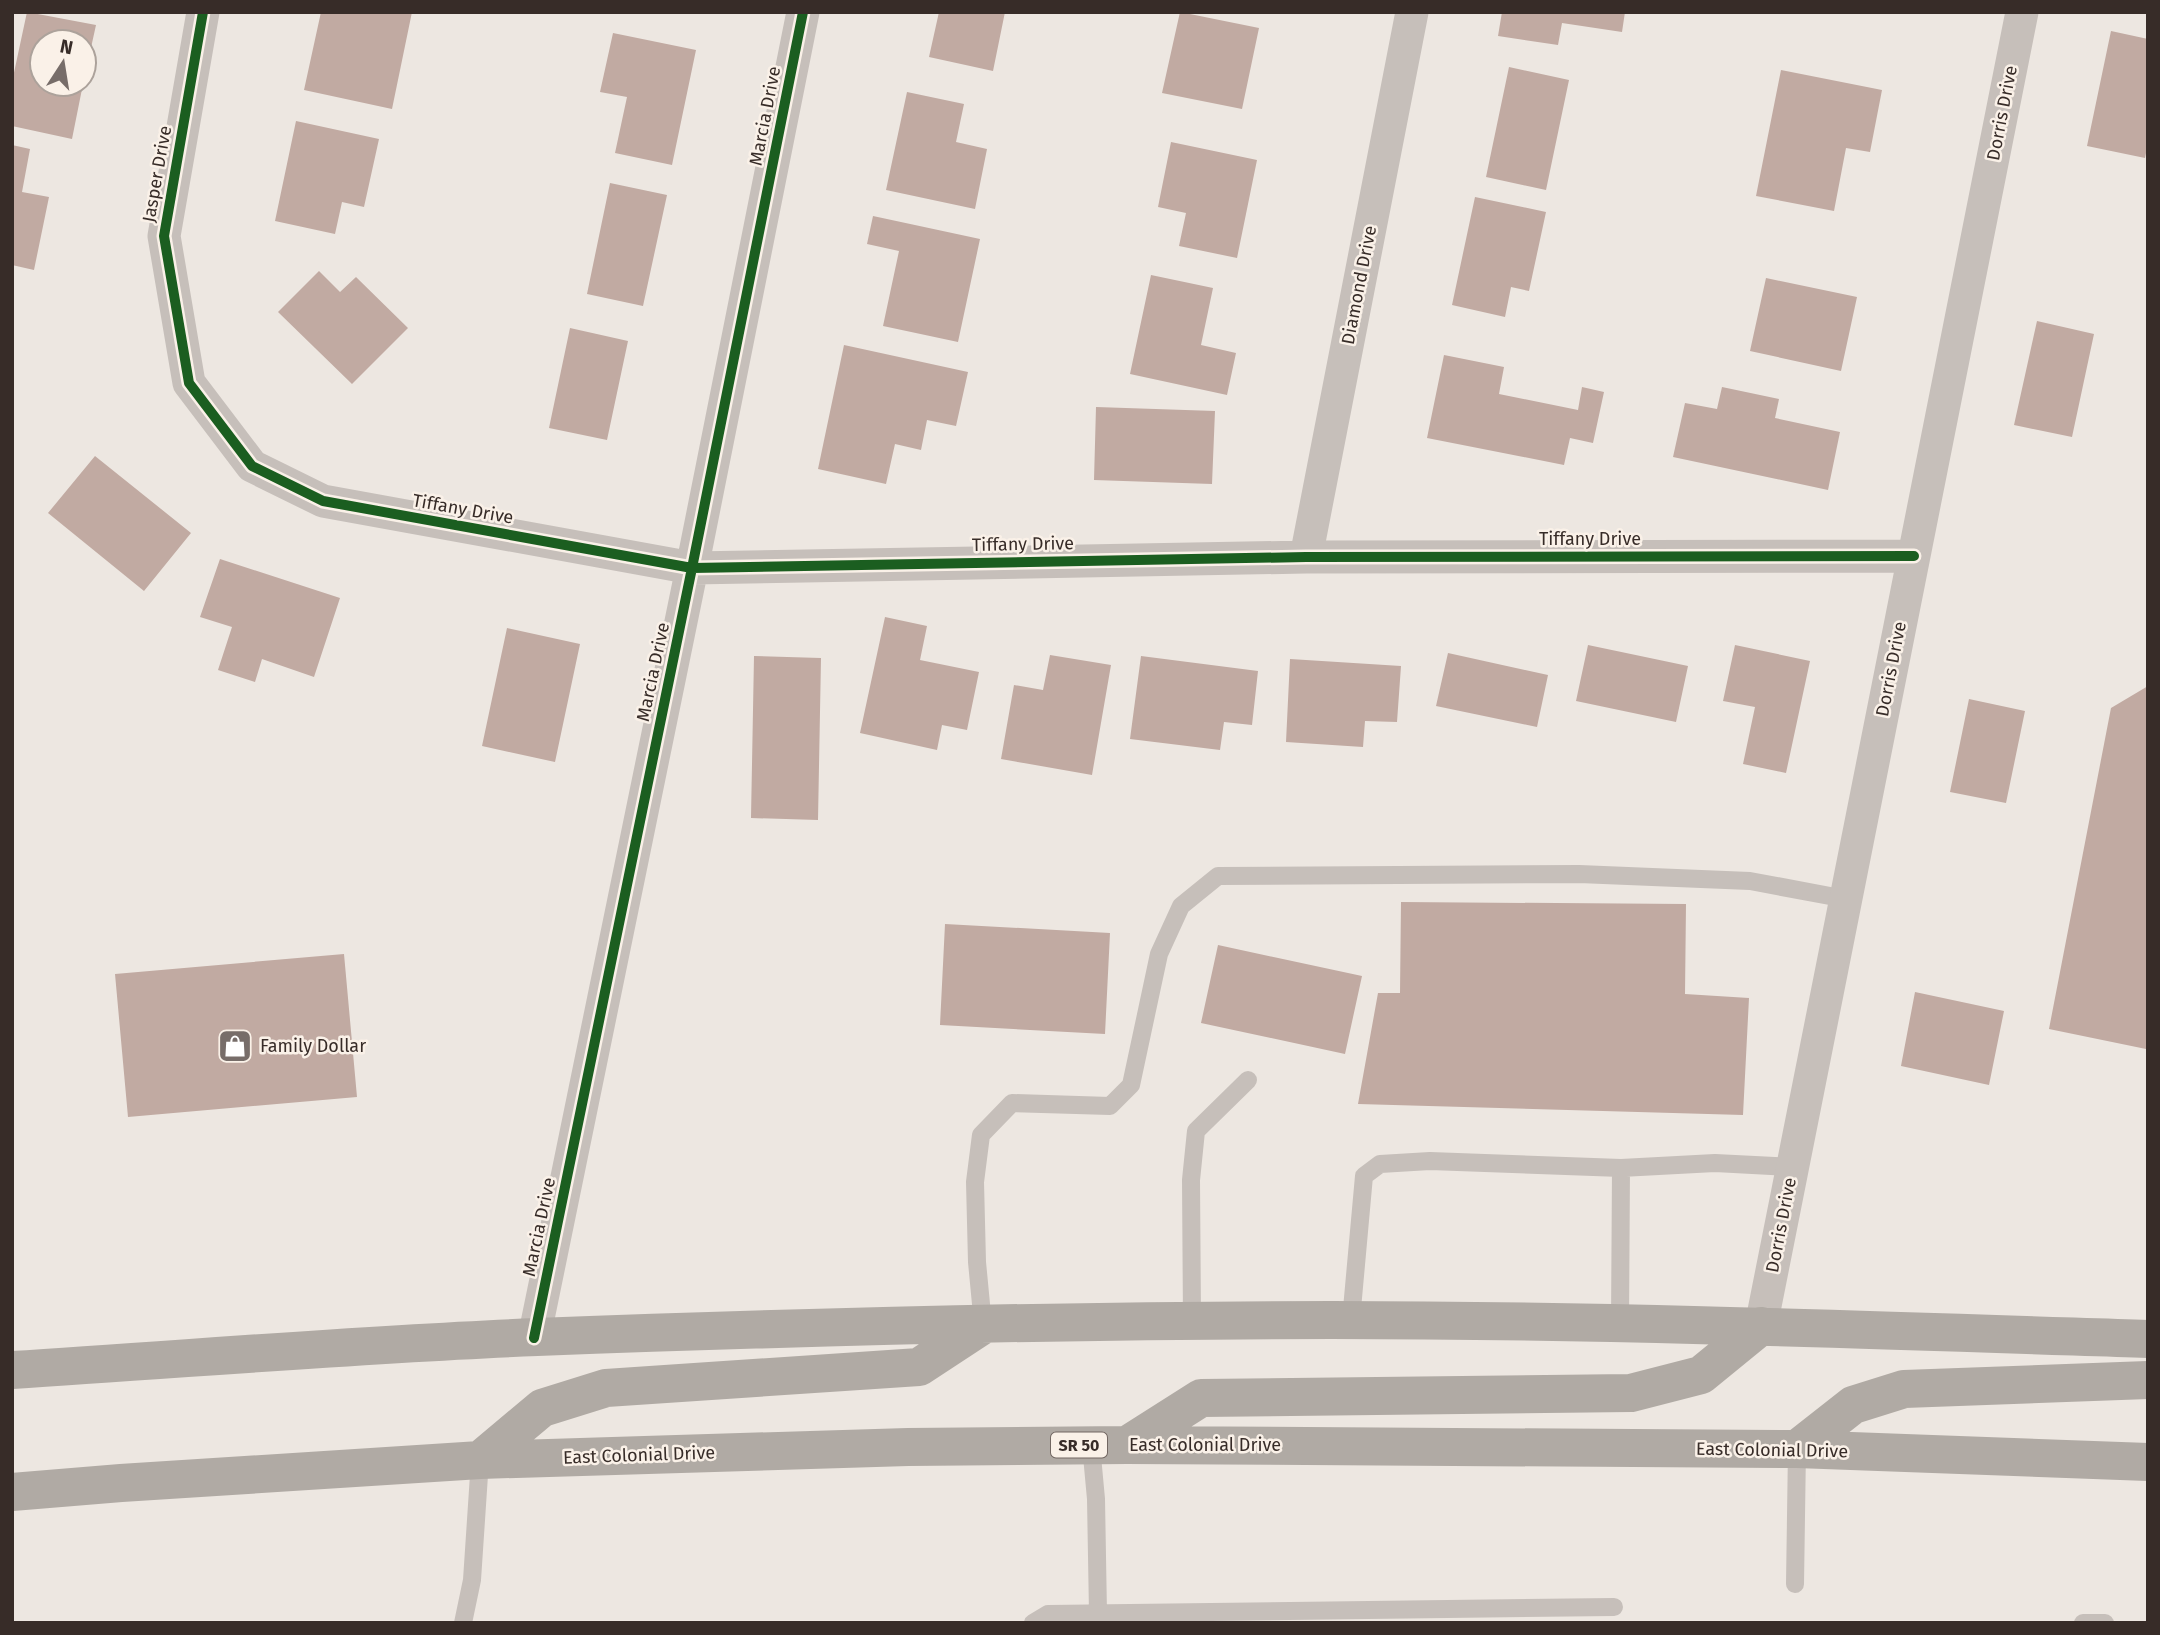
<svg xmlns="http://www.w3.org/2000/svg" width="2160" height="1635" font-family="'Fira Sans',sans-serif">
	<style>
		.building { fill: #c1aaa2 }
		.lines { fill: none; stroke-linecap: round; stroke-linejoin: round }
		.service { stroke: #c6bfba; stroke-width: 18 }
		.minor { stroke: #c6bfba; stroke-width: 33 }
		.trunk { stroke: #b0aaa4; stroke-width: 38 }
		.cycleway-casing { stroke: #faf1e8; stroke-width: 15 }
		.cycleway { stroke: #1b5e20; stroke-width: 10 }
		.labels { text-anchor: middle; dominant-baseline: central; stroke-width: 5; stroke-linejoin: round; paint-order: stroke }
		.shield { fill: #faf1e8; stroke: #726762; stroke-width: 2 }
		.shield-label { font-size: 16px; font-weight: bold; fill: #372c28 }
		.street-label { font-size: 18px; fill: #372c28; stroke: #faf1e8 }
		.poi-label { font-size: 18px; fill: #372c28; stroke: #faf1e8; text-anchor: start }
	</style>
	<rect width="100%" height="100%" fill="#ede7e1"/>
	<path class="building" d="M 27,12 L 96,25 L 85,75 L 84,42 L 42,42 L 42,84 L 83,84 L 72,139 L 12,126 L 12,82 Z
		M 321,12 L 412,12 L 392,109 L 304,90 Z
		M 939,12 L 1005,12 L 993,71 L 929,57 Z
		M 1180,12 L 1259,28 L 1242,109 L 1162,93 Z
		M 1502,12 L 1625,12 L 1622,32 L 1562,23 L 1558,45 L 1498,36 Z
		M 2111,31 L 2148,39 L 2148,143 L 2145,158 L 2087,146 Z
		M 613,33 L 696,50 L 672,165 L 615,153 L 627,97 L 600,92 Z
		M 1509,67 L 1569,80 L 1546,190 L 1486,177 Z
		M 1781,70 L 1882,90 L 1870,152 L 1846,148 L 1834,211 L 1756,196 Z
		M 907,92 L 964,104 L 956,142 L 987,149 L 975,209 L 886,190 Z
		M 296,121 L 379,139 L 364,207 L 342,202 L 335,234 L 275,221 Z
		M 1171,142 L 1257,160 L 1237,258 L 1179,246 L 1186,213 L 1158,207 Z
		M 12,145 L 30,149 L 22,192 L 49,197 L 34,270 L 12,265 Z
		M 610,183 L 667,195 L 643,306 L 587,294 Z
		M 1475,197 L 1546,212 L 1529,291 L 1511,287 L 1505,317 L 1452,305 Z
		M 873,216 L 980,239 L 958,342 L 883,326 L 899,251 L 867,244 Z
		M 319,271 L 340,292 L 356,277 L 408,328 L 352,384 L 278,312 Z
		M 1151,275 L 1213,288 L 1201,345 L 1236,353 L 1227,395 L 1130,374 Z
		M 1766,278 L 1857,297 L 1841,371 L 1750,351 Z
		M 2037,321 L 2094,334 L 2072,437 L 2014,425 Z
		M 570,328 L 628,341 L 607,440 L 549,428 Z
		M 844,345 L 968,372 L 956,426 L 927,420 L 921,450 L 895,444 L 886,484 L 818,469 Z
		M 1444,355 L 1504,367 L 1499,394 L 1578,410 L 1582,387 L 1604,392 L 1593,443 L 1570,438 L 1564,465 L 1427,438 Z
		M 1722,387 L 1779,399 L 1775,418 L 1840,432 L 1828,490 L 1673,457 L 1685,403 L 1717,409 Z
		M 1096,407 L 1215,411 L 1212,484 L 1094,480 Z
		M 95,456 L 191,533 L 144,591 L 48,513 Z
		M 220,559 L 340,598 L 314,677 L 262,659 L 255,682 L 218,670 L 232,627 L 200,617 Z
		M 885,617 L 927,626 L 920,660 L 979,672 L 967,730 L 942,725 L 937,750 L 860,733 Z
		M 507,628 L 580,644 L 555,762 L 482,746 Z
		M 1588,645 L 1688,666 L 1676,722 L 1576,701 Z
		M 1735,645 L 1810,661 L 1786,773 L 1743,764 L 1755,707 L 1723,701 Z
		M 1448,653 L 1548,675 L 1537,727 L 1436,706 Z
		M 1050,655 L 1111,665 L 1092,775 L 1001,759 L 1014,685 L 1043,690 Z
		M 754,656 L 821,658 L 818,820 L 751,818 Z
		M 1141,656 L 1258,671 L 1252,725 L 1224,722 L 1220,750 L 1130,739 Z
		M 1290,659 L 1401,666 L 1397,722 L 1365,721 L 1363,747 L 1286,742 Z
		M 2148,686 L 2148,1041 L 2146,1049 L 2049,1029 L 2111,708 Z
		M 1969,699 L 2025,711 L 2006,803 L 1950,792 Z
		M 1401,902 L 1686,904 L 1685,994 L 1749,998 L 1743,1115 L 1358,1104 L 1378,993 L 1400,993 Z
		M 945,924 L 1110,933 L 1105,1034 L 940,1025 Z
		M 1218,945 L 1362,976 L 1345,1054 L 1201,1023 Z
		M 344,954 L 357,1097 L 128,1117 L 115,974 Z
		M 1915,992 L 2004,1011 L 1989,1085 L 1901,1066 Z"/>
	<g class="lines">
		<path class="service" d="M 1351,1320 L 1364,1176 L 1380,1164 L 1430,1161 L 1621,1168 L 1715,1163 L 1792,1167
			M 1192,1321 L 1191,1180 L 1196,1131 L 1248,1080
			M 1620,1323 L 1621,1168
			M 983,1325 L 977,1262 L 975,1182 L 981,1135 L 1012,1103 L 1110,1106 L 1131,1085 L 1159,954 L 1181,906 L 1218,876 L 1579,874 L 1750,881 L 1846,899
			M 1091,1445 L 1096,1499 L 1098,1613
			M 1795,1584 L 1797,1449
			M 463,1623 L 472,1580 L 480,1460
			M 1033,1623 L 1048,1614 L 1614,1607
			M 2083,1623 L 2105,1623"/>
		<path class="minor" d="M 203,12 L 164,236 L 189,383 L 252,466 L 323,501 L 692,568 L 1306,557 L 1914,556
			M 1306,557 L 1412,12
			M 1761,1326 L 2022,12
			M 534,1338 L 692,568 L 803,12"/>
		<path class="trunk" d="M 12,1370 C 187,1359 362,1344 537,1337 C 802,1327 1067,1320 1332,1320 C 1604,1320 1876,1330 2148,1339
			M 1127,1445 L 1201,1398 L 1631,1393 L 1701,1375 L 1761,1326
			M 1797,1449 L 1853,1405 L 1904,1389 L 2148,1380
			M 480,1460 L 542,1408 L 606,1388 L 919,1367 L 983,1325
			M 12,1492 L 121,1483 L 480,1460 L 908,1447 L 1127,1445 L 1797,1449 L 2148,1462"/>
		<g class="cycleway-casing">
			<path id="cycleway" d="M 203,12 L 164,236 L 189,383 L 252,466 L 323,501 L 692,568 L 1306,557 L 1914,556
				M 534,1338 L 692,568 L 803,12"/>
		</g>
		<use href="#cycleway" class="cycleway"/>
	</g>
	<defs>
		<g id="shop-square" transform="scale(1.75)"><rect x="-9" y="-9" width="18" height="18" rx="4" fill="#776d69" stroke="#faf1e8"/><path d="M-5-2.5h2.3a2.7 3.5 0 0 1 5.4 0H5L5.5 6h-11ZM-1.5-2.5h3a1.5 2.3 0 0 0-3 0Z" fill="#fff"/></g>
	</defs>
	<g fill-rule="evenodd">
		<use href="#shop-square" x="235" y="1046"/>
	</g>
	<g class="labels">
		<rect class="shield" x="1051" y="1432.5" width="56" height="25" rx="5"/>
		<g class="shield-label">
			<text x="1079" y="1445">SR 50</text>
		</g>
		<g class="street-label">
			<text transform="translate(2002 113) rotate(-79)">Dorris Drive</text>
			<text transform="translate(765 116) rotate(-79)">Marcia Drive</text>
			<text transform="translate(157 174) rotate(-80)">Jasper Drive</text>
			<text transform="translate(1359 285) rotate(-79)">Diamond Drive</text>
			<text transform="translate(463 509) rotate(10)">Tiffany Drive</text>
			<text x="1590" y="539">Tiffany Drive</text>
			<text transform="translate(1023 544) rotate(-1)">Tiffany Drive</text>
			<text transform="translate(1891 669) rotate(-79)">Dorris Drive</text>
			<text transform="translate(653 672) rotate(-78)">Marcia Drive</text>
			<text transform="translate(1781 1225) rotate(-79)">Dorris Drive</text>
			<text transform="translate(539 1227) rotate(-78)">Marcia Drive</text>
			<text x="1205" y="1445">East Colonial Drive</text>
			<text transform="translate(1772 1450) rotate(1)">East Colonial Drive</text>
			<text transform="translate(639 1455) rotate(-2)">East Colonial Drive</text>
		</g>
		<g class="poi-label">
			<text x="260" y="1046">Family Dollar</text>
		</g>
	</g>
	<rect width="2160" height="1635" fill="none" stroke="#372c28" stroke-width="28"/>
	<g transform="translate(63 63) rotate(12)"><circle r="33" fill="#faf1e8" stroke="#aca29b" stroke-width="2"/>
	<path d="M0-5L12 26L0 18L-12 26Z" fill="#776d69"/>
	<text y="-10" font-size="19" font-weight="bold" text-anchor="middle" fill="#372c28">N</text>
	</g>
</svg>
